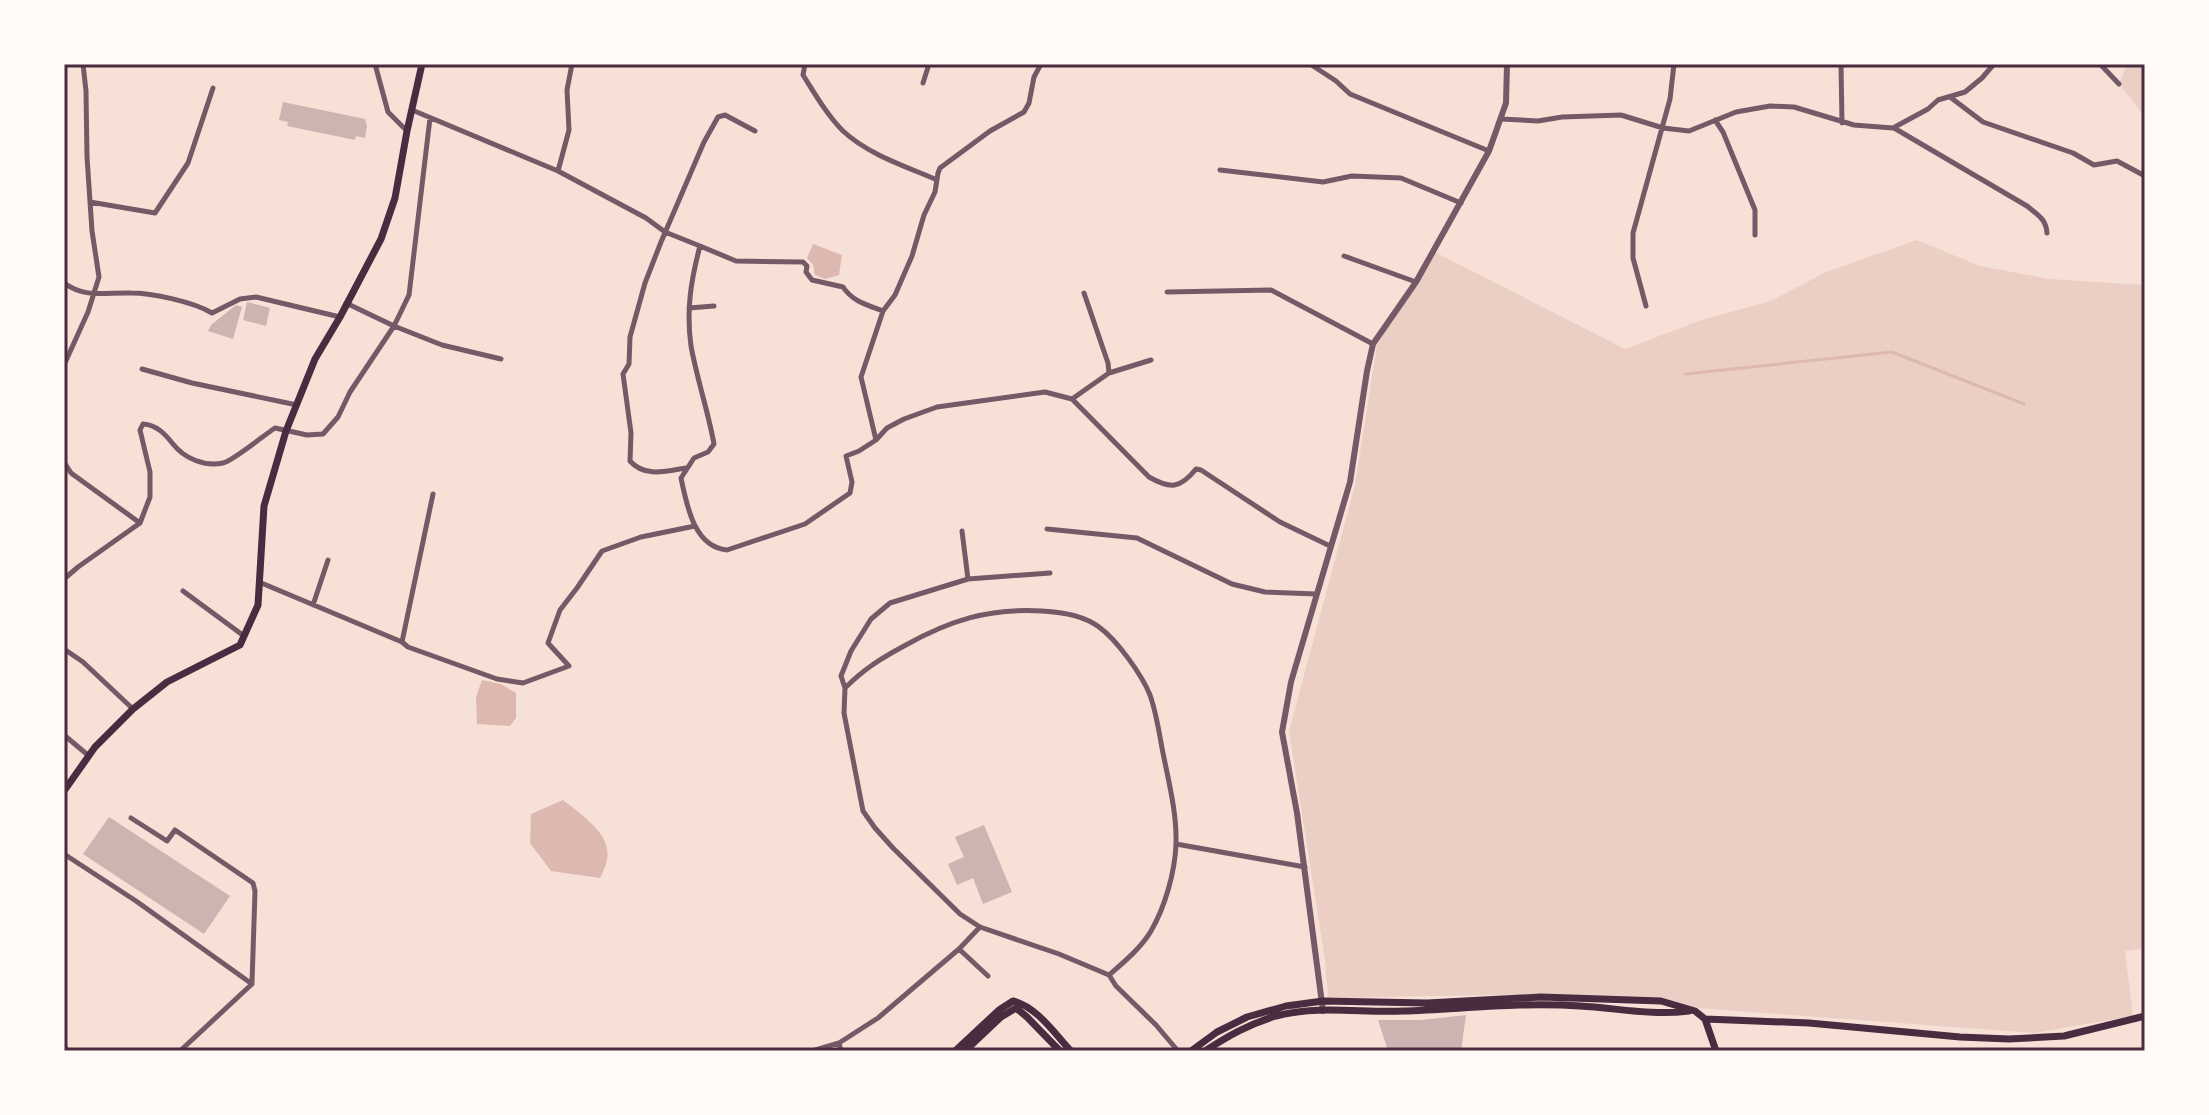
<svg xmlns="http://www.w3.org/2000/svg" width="2209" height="1115" font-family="'Times New Roman',serif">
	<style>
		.green { fill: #ebcfc5 }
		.water { fill: #dcb8b0 }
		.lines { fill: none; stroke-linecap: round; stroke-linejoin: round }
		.stream { stroke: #dcb8b0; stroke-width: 3 }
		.building { fill: #ccb4b1 }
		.minor { stroke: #755966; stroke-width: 5 }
		.tertiary { stroke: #755966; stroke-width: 6 }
		.secondary { stroke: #4a2c40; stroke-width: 7 }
		.neatline { fill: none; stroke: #4a2c40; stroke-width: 3 }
	</style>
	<rect width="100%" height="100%" fill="#f7e1d7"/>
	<path class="green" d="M 2145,65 L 2145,117 L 2119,84 L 2126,66 Z
		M 1917,240 L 1980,266 L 2050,279 L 2145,285 L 2145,948 L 2125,951 L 2133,1016 L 2034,1033 L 1696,1008 L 1662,999 L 1548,994 L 1328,998 L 1325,960 L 1289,731 L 1355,485 L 1377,345 L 1433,251 L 1625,349 L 1701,320 L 1771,301 L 1826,272 Z"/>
	<path class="water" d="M 813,244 L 842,255 L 839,275 L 825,279 L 815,275 L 813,265 L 807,258 Z
		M 482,680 L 501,684 L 516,693 L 516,718 L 510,726 L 477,724 L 476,697 Z
		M 563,800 C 581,815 612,833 607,860 C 606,866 603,872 600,878 L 551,871 L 530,843 L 531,814 Z"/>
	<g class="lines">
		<path class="stream" d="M 1685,374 L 1892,352 L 2024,404"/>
	</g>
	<path class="building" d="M 283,102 L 365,119 L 367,126 L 365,138 L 356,136 L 355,140 L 287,126 L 288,122 L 279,120 Z
		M 247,302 L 270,308 L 266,326 L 243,320 Z
		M 236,305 L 242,307 L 233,339 L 208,331 L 211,325 Z
		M 109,817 L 230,896 L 204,934 L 83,854 Z
		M 984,825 L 1012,892 L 983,904 L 973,878 L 957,885 L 948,864 L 964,857 L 955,837 Z
		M 1466,1015 L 1461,1051 L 1388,1051 L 1378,1020 L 1422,1020 Z"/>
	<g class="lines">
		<path class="minor" d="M 375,64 L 388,112 L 406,130
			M 805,64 L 803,75 C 815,94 827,115 843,131 C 869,155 905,166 937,180
			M 1310,64 L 1336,81 L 1350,94 L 1489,151
			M 1841,64 L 1842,123
			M 2100,64 L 2119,84
			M 1841,65 L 1854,64
			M 923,83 L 929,64
			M 1950,97 L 1983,122 L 2073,153 L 2094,165 L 2117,161 L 2145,176
			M 412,110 L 558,171 L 646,218 L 665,232 L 700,246 C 691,280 686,310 691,346 C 697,379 708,411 714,444 L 708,452 L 694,458 L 681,478 C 687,506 694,547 727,550 L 805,524 L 850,493 L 852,482 L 846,456 L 859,451 L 876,440 L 887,428 L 904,419 L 937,407 L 1045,392 L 1072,399 L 1149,477 C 1170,489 1180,489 1196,469 L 1201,470 L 1280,522 L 1330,546
			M 1501,119 L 1538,121 L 1562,117 L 1621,115 L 1663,128 L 1689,131 L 1736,112 L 1770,106 L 1794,107 L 1854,125 L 1893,128 L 1928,109 L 1938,100 L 1965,92 L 1982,78 L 1994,64
			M 1715,120 L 1723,132 L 1755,210 L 1755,235
			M 1894,128 L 2027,206 C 2038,215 2046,219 2047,233
			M 1220,170 L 1323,182 L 1352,176 L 1401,178 L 1461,203
			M 558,171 L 569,130 L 567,90 L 572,64
			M 90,202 L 155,213 L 188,163 L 213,88
			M 700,246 L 736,261 L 803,262 L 807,266 L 806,272 L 812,280 L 843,287 C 852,301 867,305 883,311 L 895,295 L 912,256 L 924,215 L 935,192 L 938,173 L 940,168 L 990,131 L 1024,112 L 1029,103 L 1034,77 L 1041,64
			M 1344,256 L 1416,282
			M 64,283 C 86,299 106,292 131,293 C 152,293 194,302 212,313 L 240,299 L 256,297 L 340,317
			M 1167,292 L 1271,290 L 1373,344
			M 1084,293 L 1108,363 L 1109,373
			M 346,303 L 394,326 L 442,345 L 501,359
			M 1646,306 L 1633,258 L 1633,233 L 1670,99 L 1674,64
			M 689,308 L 714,306
			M 64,365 L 88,312 L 99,277 L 92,231 L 87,157 L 86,91 L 83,64
			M 142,369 L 192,383 L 297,405
			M 1072,399 L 1109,373 L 1151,360
			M 876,440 L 861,377 L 883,311
			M 64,462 L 71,473 L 140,523
			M 686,468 C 667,471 645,478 630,461 L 631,433 L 623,374 L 629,364 L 630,337 L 645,283 L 661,242 L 704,142 L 718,117 L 725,115 L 755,131
			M 1047,529 L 1137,538 L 1232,584 L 1265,592 L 1316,594
			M 962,531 L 968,579
			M 1050,573 L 968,579 L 890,603 L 871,619 L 851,651 L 841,676 L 845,688 L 844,713 L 863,811 L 875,828 L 893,848 L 960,914 L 980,927 L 1059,954 L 1109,975 L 1116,986 L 1156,1025 L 1178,1051
			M 64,579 L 78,567 L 140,523 L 150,497 L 150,472 L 140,430 L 143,424 C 157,425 165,434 173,444 C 184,458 204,467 223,463 C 233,461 264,435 275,428 L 307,435 L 323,434 L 338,417 L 350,392 L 394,326 L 409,295 L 430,118
			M 259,582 L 402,642 L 408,647 L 497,679 L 523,683 L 569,666 L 548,643 L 560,610 L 577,588 L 602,551 L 641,537 L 695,526
			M 183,591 L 244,636
			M 313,605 L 328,560
			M 402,642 L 433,494
			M 64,649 L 83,662 L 133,709
			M 845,688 C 864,669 880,659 904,646 C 950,620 989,608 1042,611 C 1062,612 1083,615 1099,627 C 1117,640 1142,675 1150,695 C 1156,712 1159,731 1162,748 C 1168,779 1177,812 1176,844 C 1175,872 1165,907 1151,931 C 1141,948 1124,962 1109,975
			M 64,735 L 89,756
			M 131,818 L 167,841 L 175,830 L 253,883 L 255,891 L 252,983
			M 1176,844 L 1305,867
			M 64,854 L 136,901 L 252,984 L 180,1051
			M 959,949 L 988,976
			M 839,1043 L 878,1018 L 959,949 L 980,927
			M 64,1045 L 67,1051
			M 812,1051 L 839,1043 L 841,1051"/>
		<path class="tertiary" d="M 1323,1011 L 1297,813 L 1282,732 L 1291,682 L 1350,482 L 1367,371 L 1373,344 L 1416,282 L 1489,151 L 1506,103 L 1507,64"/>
		<path class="secondary" d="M 64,791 L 95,747 L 133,709 L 167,682 L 240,645 L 258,605 L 264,506 L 286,431 L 315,359 L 340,317 L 381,239 L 395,198 L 407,131 L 422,64
			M 1705,1019 L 1716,1051
			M 955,1051 L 999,1010 L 1013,1001 C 1036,1006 1055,1034 1071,1051
			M 965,1051 L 1001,1017 L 1016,1008 L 1027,1017 L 1060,1051
			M 1191,1051 L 1217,1032 L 1247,1017 L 1286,1006 L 1323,1001 L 1427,1003 L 1541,997 L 1661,1001 L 1695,1011 L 1705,1019 L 1809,1023 L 1960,1037 L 2009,1039 L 2064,1036 L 2145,1016
			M 1205,1051 C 1228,1036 1249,1024 1276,1016 C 1318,1005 1361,1013 1403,1011 C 1462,1009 1521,1002 1580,1006 C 1617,1008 1652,1016 1689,1011"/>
	</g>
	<rect width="2209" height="1115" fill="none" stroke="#fffaf5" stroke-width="132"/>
	<rect x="66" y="66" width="2077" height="983" class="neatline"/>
</svg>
